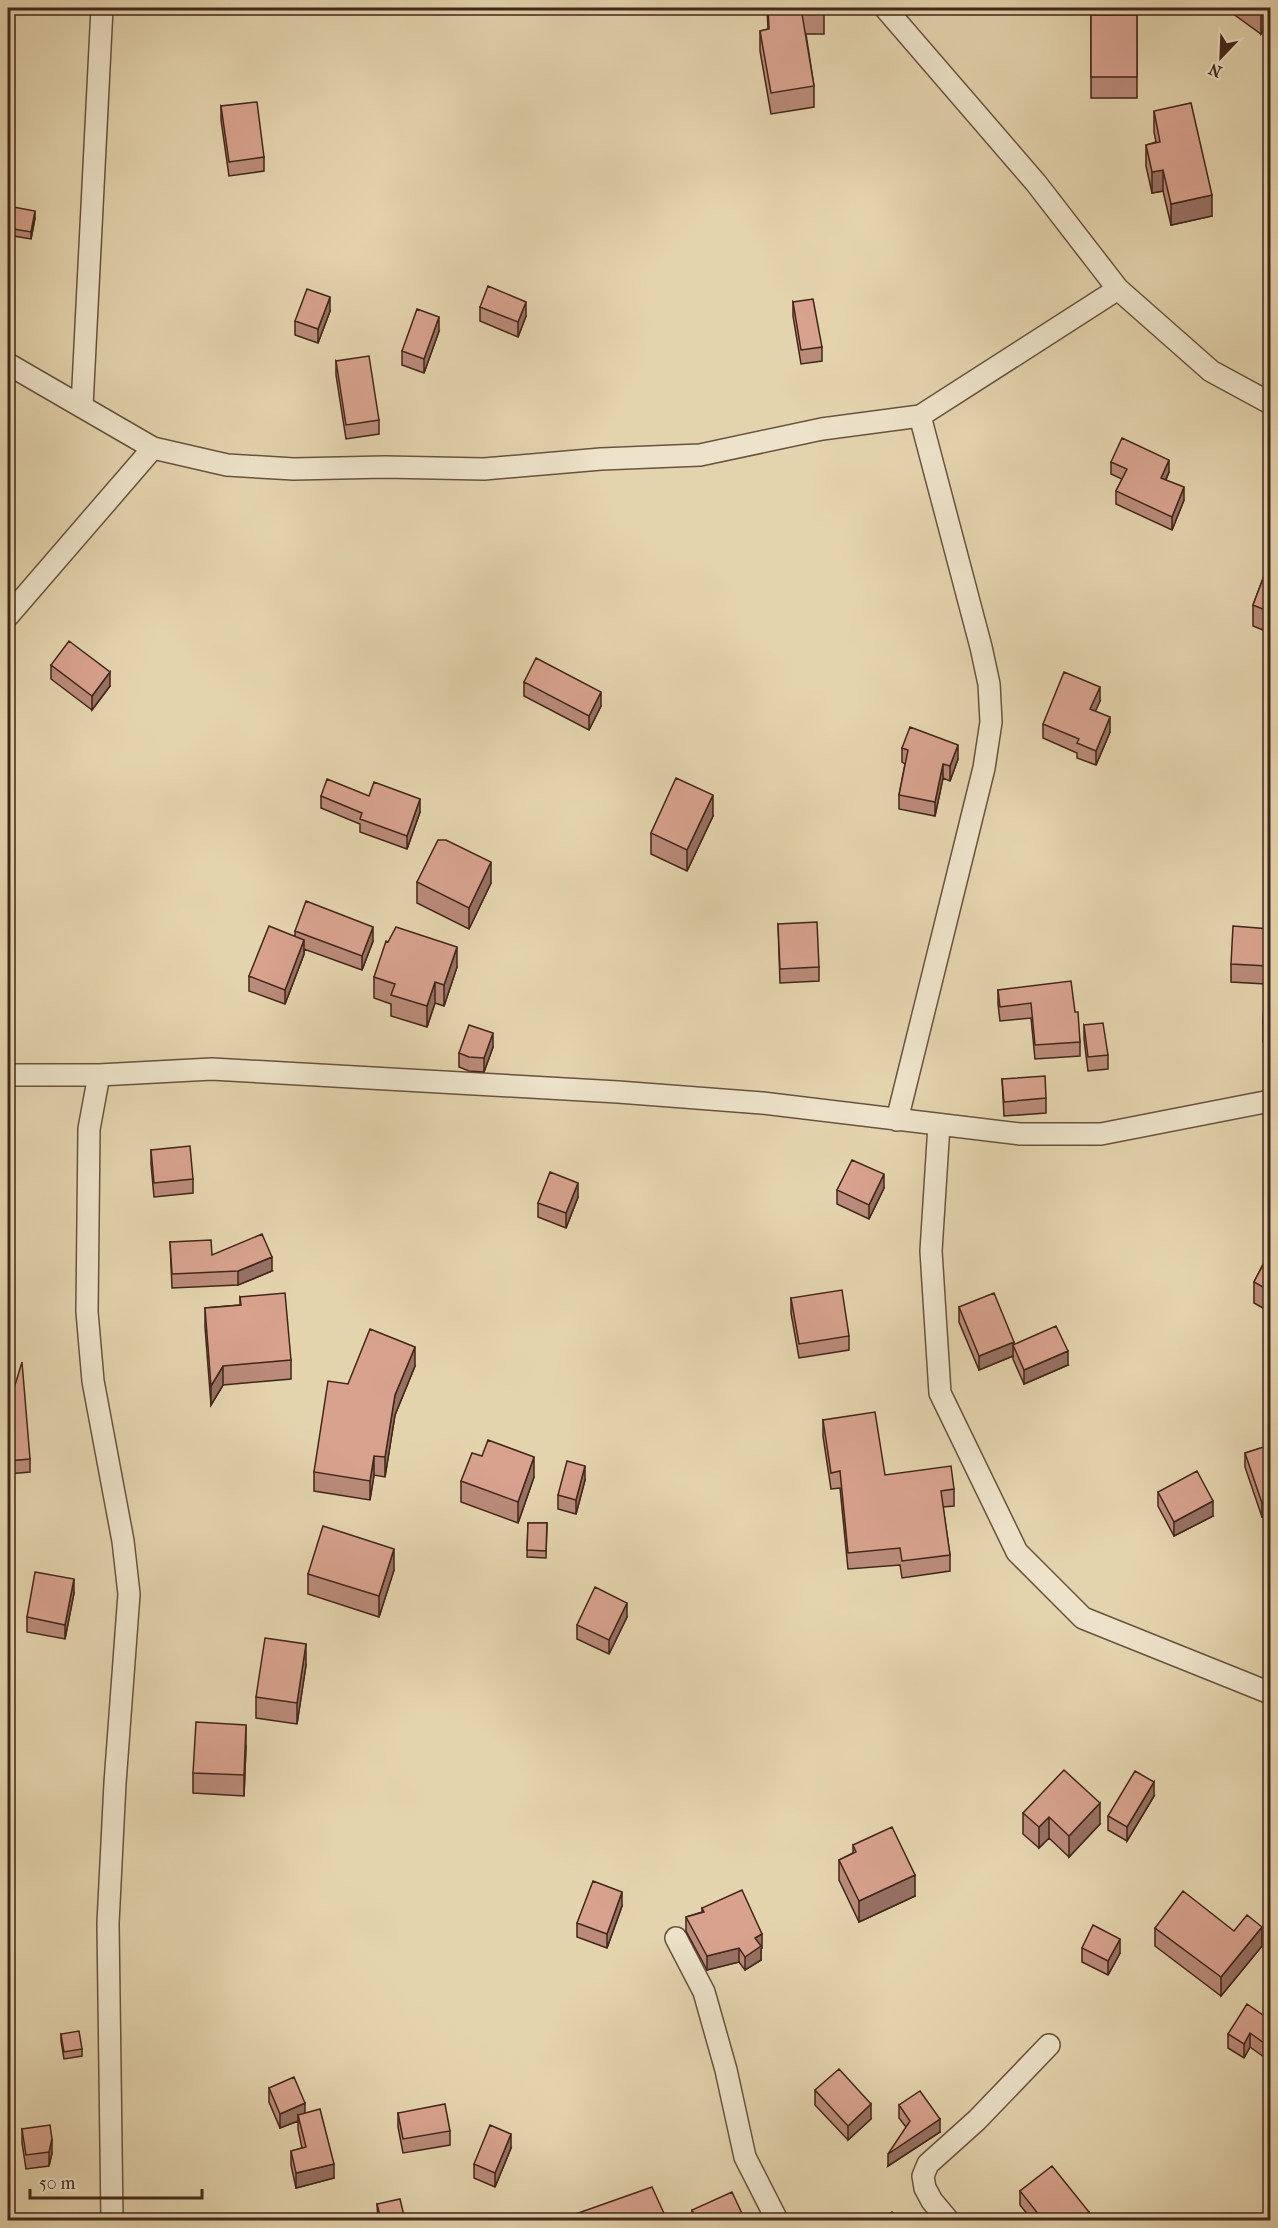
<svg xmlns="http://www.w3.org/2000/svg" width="1278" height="2228" font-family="'IM FELL French Canon',serif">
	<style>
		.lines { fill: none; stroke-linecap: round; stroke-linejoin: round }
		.minor-casing { stroke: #6a523e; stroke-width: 24 }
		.minor { stroke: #ede3ca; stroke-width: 21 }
		.wall { fill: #ba8b7a; stroke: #412619; stroke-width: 1.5 }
		.shaded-wall { fill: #977163; stroke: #412619; stroke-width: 1.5 }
		.building { fill: #d8a28e; stroke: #412619; stroke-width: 1.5 }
	</style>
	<rect width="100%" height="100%" fill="#e4d4ae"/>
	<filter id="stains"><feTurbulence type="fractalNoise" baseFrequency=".00333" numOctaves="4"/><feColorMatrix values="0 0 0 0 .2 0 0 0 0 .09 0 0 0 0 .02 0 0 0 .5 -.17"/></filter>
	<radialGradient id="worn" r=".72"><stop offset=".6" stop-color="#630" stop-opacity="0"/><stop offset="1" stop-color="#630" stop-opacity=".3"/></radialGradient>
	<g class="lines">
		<g class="minor-casing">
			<path id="minor" d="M 885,8 L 1036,183 L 1118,289 L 1211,371 L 1270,403
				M 8,364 L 153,448 L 227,465 L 294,469 L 385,467 L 484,469 L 601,459 L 700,455 L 822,429 L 920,416 L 1118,289
				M 82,406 L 102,8
				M 8,616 L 153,448
				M 8,1075 L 99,1075 L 212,1069 L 618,1092 L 762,1103 L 1020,1134 L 1101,1134 L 1270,1101
				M 99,1075 L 89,1129 L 87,1312 L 93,1381 L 123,1541 L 129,1594 L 115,1783 L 108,1923 L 112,2220
				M 897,1120 L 984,768 L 991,722 L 989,684 L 981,647 L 920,416
				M 939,1125 L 931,1251 L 940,1393 L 1017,1552 L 1083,1618 L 1270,1693
				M 676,1938 L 704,1992 L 726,2070 L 745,2157 L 777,2220
				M 948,2220 L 932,2201 L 925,2188 L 923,2176 L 928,2164 L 977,2120 L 1049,2045"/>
		</g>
		<use href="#minor" class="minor"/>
	</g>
	<path class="wall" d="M 767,8 L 836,8 L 836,9 L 824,10 L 824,34 L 806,34 L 814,86 L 814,107 L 771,114 L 760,51 L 760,31 L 768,29 Z
		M 1225,8 L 1270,8 L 1261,34 Z
		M 1091,15 L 1137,15 L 1137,98 L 1091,98 Z
		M 221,106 L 264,157 L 264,171 L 229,176 L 221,120 Z
		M 1154,111 L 1212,216 L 1171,225 L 1163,191 L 1152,193 L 1146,166 L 1146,145 L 1156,142 L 1154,132 Z
		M 8,209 L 35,218 L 31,239 L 8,235 Z
		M 793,302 L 822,347 L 822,361 L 801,364 L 793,316 Z
		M 480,307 L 526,316 L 518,337 L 480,321 Z
		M 330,311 L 318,343 L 295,335 L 295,321 Z
		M 439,331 L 424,373 L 402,365 L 402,351 Z
		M 336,361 L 379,420 L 379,434 L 346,439 L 336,375 Z
		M 1111,462 L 1169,472 L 1166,480 L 1184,500 L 1172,530 L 1116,504 L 1116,491 L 1122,479 L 1111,474 Z
		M 1270,560 L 1270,633 L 1253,626 L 1253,605 Z
		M 51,665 L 110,686 L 92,710 L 51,679 Z
		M 524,682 L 601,706 L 589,730 L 524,696 Z
		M 1100,701 L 1095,711 L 1110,732 L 1096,765 L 1077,758 L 1077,753 L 1043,738 L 1043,724 Z
		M 902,748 L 958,759 L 950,781 L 943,778 L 935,816 L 899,809 L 899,795 L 905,764 L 902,762 Z
		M 321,796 L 369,796 L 420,812 L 407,849 L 360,832 L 360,824 L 321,808 Z
		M 713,816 L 687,871 L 651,854 L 651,833 Z
		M 417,882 L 491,883 L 469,929 L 417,903 Z
		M 778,924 L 819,967 L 819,981 L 780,983 Z
		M 1270,929 L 1270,1042 L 1263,1042 L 1263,1023 L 1265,984 L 1231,982 L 1231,964 Z
		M 295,931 L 373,941 L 362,970 L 304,949 L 304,954 L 285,1004 L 249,991 L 249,976 L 295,936 Z
		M 457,967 L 444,1006 L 435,1003 L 427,1027 L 391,1016 L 391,1004 L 374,998 L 374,977 Z
		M 998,990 L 1075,1012 L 1080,1042 L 1080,1056 L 1035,1059 L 1031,1018 L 1000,1021 L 998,1004 Z
		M 1084,1025 L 1108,1055 L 1108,1069 L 1088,1071 L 1084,1039 Z
		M 493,1047 L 484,1072 L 469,1071 L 459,1067 L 459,1053 Z
		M 1002,1079 L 1046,1098 L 1046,1113 L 1004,1116 Z
		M 151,1150 L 193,1179 L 193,1193 L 154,1197 L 151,1164 Z
		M 884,1188 L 869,1219 L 837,1204 L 837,1190 Z
		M 578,1197 L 566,1228 L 538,1217 L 538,1203 Z
		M 170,1242 L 212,1255 L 272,1271 L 238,1285 L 172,1288 Z
		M 1270,1251 L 1270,1312 L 1254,1303 L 1254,1282 Z
		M 240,1297 L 291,1360 L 291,1379 L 223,1385 L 211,1405 L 205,1327 L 205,1308 L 240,1305 Z
		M 791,1298 L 849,1336 L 849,1350 L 799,1358 L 791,1313 Z
		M 959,1307 L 1014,1345 L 1068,1365 L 1024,1384 L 1013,1359 L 1013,1356 L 979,1370 L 959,1322 Z
		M 415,1366 L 395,1415 L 385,1477 L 374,1475 L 370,1500 L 314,1491 L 314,1472 L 348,1384 Z
		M 8,1408 L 30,1459 L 30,1472 L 8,1474 Z
		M 823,1420 L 885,1475 L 954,1489 L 954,1506 L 943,1507 L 950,1555 L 950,1571 L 902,1578 L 900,1565 L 848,1569 L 840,1488 L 831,1489 L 823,1436 Z
		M 1270,1445 L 1270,1514 L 1262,1517 L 1245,1467 L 1245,1453 Z
		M 482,1456 L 534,1477 L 518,1523 L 461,1502 L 461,1481 Z
		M 585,1480 L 576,1514 L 558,1509 L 558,1495 Z
		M 1158,1492 L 1213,1516 L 1174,1536 L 1158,1506 Z
		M 528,1523 L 547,1523 L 546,1558 L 527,1557 Z
		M 394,1570 L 379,1617 L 308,1594 L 308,1574 Z
		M 1270,1572 L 1270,1588 L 1269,1587 L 1269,1573 Z
		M 74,1593 L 65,1639 L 27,1632 L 27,1617 Z
		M 627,1617 L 609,1654 L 577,1639 L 577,1625 Z
		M 1270,1625 L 1270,1644 L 1268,1643 L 1268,1629 Z
		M 306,1665 L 297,1724 L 256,1718 L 256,1697 Z
		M 246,1746 L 244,1796 L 193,1793 L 193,1773 Z
		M 1154,1796 L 1127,1841 L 1108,1830 L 1108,1816 Z
		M 1023,1813 L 1100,1824 L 1069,1857 L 1049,1838 L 1039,1848 L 1023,1834 Z
		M 853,1845 L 915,1896 L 859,1922 L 839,1880 L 839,1860 L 853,1853 Z
		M 622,1906 L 607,1948 L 577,1937 L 577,1923 Z
		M 702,1908 L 762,1948 L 761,1949 L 761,1960 L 745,1970 L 739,1962 L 707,1970 L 686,1931 L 686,1917 L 702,1912 Z
		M 1155,1928 L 1234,1931 L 1262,1946 L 1221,1996 L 1155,1946 Z
		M 1082,1948 L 1120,1953 L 1108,1975 L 1082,1962 Z
		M 1270,2020 L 1264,2057 L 1250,2047 L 1244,2058 L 1228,2048 L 1228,2034 Z
		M 61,2034 L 82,2049 L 82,2056 L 64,2059 L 61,2041 Z
		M 269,2088 L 305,2113 L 334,2178 L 296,2188 L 291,2165 L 291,2151 L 302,2148 L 298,2129 L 298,2121 L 280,2128 L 269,2102 Z
		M 815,2090 L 871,2119 L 848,2140 L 815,2105 Z
		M 899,2105 L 940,2132 L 888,2166 L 906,2127 L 899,2118 Z
		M 398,2113 L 450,2131 L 450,2145 L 403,2153 L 398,2127 Z
		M 22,2129 L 52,2153 L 49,2166 L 26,2169 L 22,2143 Z
		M 511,2148 L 495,2187 L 474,2178 L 474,2164 Z
		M 1020,2191 L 1089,2220 L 1032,2220 L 1020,2205 Z
		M 377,2204 L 405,2220 L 378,2220 Z
		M 692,2210 L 745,2220 L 692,2220 Z"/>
	<path class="shaded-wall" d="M 1266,8 L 1270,8 L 1270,22 L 1261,34 L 1261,13 Z
		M 1163,170 L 1163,191 L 1152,193 L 1152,172 Z
		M 1212,195 L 1212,216 L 1171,225 L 1171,204 Z
		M 35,211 L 35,218 L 31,239 L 31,232 Z
		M 330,297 L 330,311 L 318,343 L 318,329 Z
		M 526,302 L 526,316 L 518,337 L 518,322 Z
		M 439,317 L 439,331 L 424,373 L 424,359 Z
		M 1169,460 L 1169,472 L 1161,490 L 1161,478 Z
		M 1184,487 L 1184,500 L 1172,530 L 1172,517 Z
		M 110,672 L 110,686 L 92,710 L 92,696 Z
		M 1100,687 L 1100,701 L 1090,723 L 1090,709 Z
		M 601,692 L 601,706 L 589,730 L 589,716 Z
		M 1110,717 L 1110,732 L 1096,765 L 1096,751 Z
		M 958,745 L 958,759 L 950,781 L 950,766 Z
		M 943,764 L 943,778 L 935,816 L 935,802 Z
		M 713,795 L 713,816 L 687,871 L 687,850 Z
		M 420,799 L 420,812 L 407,849 L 407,836 Z
		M 491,862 L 491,883 L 469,929 L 469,908 Z
		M 373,927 L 373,941 L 362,970 L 362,956 Z
		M 304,940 L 304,954 L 285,1004 L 285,990 Z
		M 457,947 L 457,967 L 444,1006 L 444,985 Z
		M 435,982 L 435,1003 L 427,1027 L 427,1006 Z
		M 493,1033 L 493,1047 L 484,1072 L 484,1058 Z
		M 884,1174 L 884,1188 L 869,1219 L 869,1205 Z
		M 578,1183 L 578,1197 L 566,1228 L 566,1213 Z
		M 272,1257 L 272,1271 L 238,1285 L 238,1271 Z
		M 1014,1342 L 1014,1348 L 1013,1345 L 1013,1356 L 979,1370 L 979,1356 Z
		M 415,1347 L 415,1366 L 395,1415 L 385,1477 L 385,1457 L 395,1395 Z
		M 1068,1351 L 1068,1365 L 1024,1384 L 1024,1370 Z
		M 223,1366 L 223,1385 L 211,1405 L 211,1386 Z
		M 374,1456 L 374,1475 L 370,1500 L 370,1481 Z
		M 534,1457 L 534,1477 L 518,1523 L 518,1502 Z
		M 585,1466 L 585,1480 L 576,1514 L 576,1500 Z
		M 1270,1500 L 1270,1514 L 1262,1517 L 1262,1503 Z
		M 1213,1501 L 1213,1516 L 1174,1536 L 1174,1522 Z
		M 394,1549 L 394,1570 L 379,1617 L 379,1596 Z
		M 74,1579 L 74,1593 L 65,1639 L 65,1625 Z
		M 627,1603 L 627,1617 L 609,1654 L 609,1640 Z
		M 306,1644 L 306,1665 L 297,1724 L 297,1703 Z
		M 246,1725 L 246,1746 L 244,1796 L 244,1775 Z
		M 1154,1782 L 1154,1796 L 1127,1841 L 1127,1827 Z
		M 1100,1803 L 1100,1824 L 1069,1857 L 1069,1836 Z
		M 1049,1817 L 1049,1838 L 1039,1848 L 1039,1827 Z
		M 915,1875 L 915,1896 L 859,1922 L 859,1901 Z
		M 622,1892 L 622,1906 L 607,1948 L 607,1934 Z
		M 1262,1927 L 1262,1946 L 1221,1996 L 1221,1977 Z
		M 762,1934 L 762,1948 L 761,1949 L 761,1960 L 745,1970 L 745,1957 L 755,1938 Z
		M 1120,1939 L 1120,1953 L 1108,1975 L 1108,1961 Z
		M 739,1948 L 739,1962 L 707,1970 L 707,1956 Z
		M 1250,2033 L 1250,2047 L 1244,2058 L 1244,2044 Z
		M 1270,2033 L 1270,2047 L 1264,2057 L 1264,2043 Z
		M 305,2103 L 305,2118 L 298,2115 L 298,2121 L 280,2128 L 280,2114 Z
		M 871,2104 L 871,2119 L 848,2140 L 848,2126 Z
		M 940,2119 L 940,2132 L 888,2166 L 888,2154 Z
		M 511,2134 L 511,2148 L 495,2187 L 495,2173 Z
		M 52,2139 L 52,2153 L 49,2166 L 49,2152 Z
		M 334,2164 L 334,2178 L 296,2188 L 296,2173 Z
		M 1089,2212 L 1089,2220 L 1078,2220 Z"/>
	<path class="building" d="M 768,8 L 824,8 L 824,13 L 802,14 L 814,86 L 771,93 L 760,31 L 769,29 Z
		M 1254,8 L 1266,8 L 1261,13 Z
		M 1091,15 L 1137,15 L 1137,77 L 1091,77 Z
		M 257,102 L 264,157 L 229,162 L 221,106 Z
		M 1191,103 L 1212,195 L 1171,204 L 1163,170 L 1152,172 L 1146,145 L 1160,142 L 1154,111 Z
		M 8,206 L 35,211 L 31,232 L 8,228 Z
		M 488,286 L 526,302 L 518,322 L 480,307 Z
		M 307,289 L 330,297 L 318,329 L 295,321 Z
		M 813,299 L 822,347 L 801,350 L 793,302 Z
		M 417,309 L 439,317 L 424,359 L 402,351 Z
		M 369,356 L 379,420 L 346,425 L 336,361 Z
		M 1122,438 L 1169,460 L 1161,478 L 1184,487 L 1172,517 L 1116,491 L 1127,469 L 1111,462 Z
		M 1270,560 L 1270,612 L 1253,605 Z
		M 69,641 L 110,672 L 92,696 L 51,665 Z
		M 536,658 L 601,692 L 589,716 L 524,682 Z
		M 1064,672 L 1100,687 L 1090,709 L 1110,717 L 1096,751 L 1077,743 L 1079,739 L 1043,724 Z
		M 910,727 L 958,745 L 950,766 L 943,764 L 935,802 L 899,795 L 908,750 L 902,748 Z
		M 676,778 L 713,795 L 687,850 L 651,833 Z
		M 327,779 L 369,796 L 374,782 L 420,799 L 407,836 L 360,819 L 362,813 L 321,796 Z
		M 438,840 L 446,840 L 491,862 L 469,908 L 417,882 Z
		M 306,901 L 373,927 L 362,956 L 295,931 Z
		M 817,922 L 819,967 L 780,969 L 778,924 Z
		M 269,926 L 304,940 L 285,990 L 249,976 Z
		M 1233,926 L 1270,929 L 1270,1024 L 1263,1023 L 1267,966 L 1231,964 Z
		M 396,927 L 457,947 L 444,985 L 435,982 L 427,1006 L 391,995 L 395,984 L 374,977 L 386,941 L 388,942 Z
		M 1071,981 L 1075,1012 L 1078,1012 L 1080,1042 L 1035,1045 L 1031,1003 L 1000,1007 L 998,990 Z
		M 1103,1023 L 1108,1055 L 1088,1057 L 1084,1025 Z
		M 469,1025 L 493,1033 L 484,1058 L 469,1057 L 459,1053 Z
		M 1045,1076 L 1046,1098 L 1004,1102 L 1002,1079 Z
		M 190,1146 L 193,1179 L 154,1183 L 151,1150 Z
		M 852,1160 L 884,1174 L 869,1205 L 837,1190 Z
		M 550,1172 L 578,1183 L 566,1213 L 538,1203 Z
		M 262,1234 L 272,1257 L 238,1271 L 172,1274 L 170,1242 L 211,1240 L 212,1255 Z
		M 1270,1251 L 1270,1291 L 1254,1282 Z
		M 842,1290 L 849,1336 L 799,1344 L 791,1298 Z
		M 285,1293 L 291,1360 L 223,1366 L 211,1386 L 205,1308 L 241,1305 L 240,1297 Z
		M 994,1293 L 1014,1342 L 979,1356 L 959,1307 Z
		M 1056,1326 L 1068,1351 L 1024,1370 L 1013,1345 Z
		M 370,1329 L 415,1347 L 395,1395 L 385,1457 L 374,1456 L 370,1481 L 314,1472 L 328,1381 L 348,1384 Z
		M 22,1362 L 30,1459 L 8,1461 L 8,1408 Z
		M 875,1412 L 885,1475 L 951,1466 L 954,1489 L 941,1491 L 950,1555 L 902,1561 L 900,1548 L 848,1553 L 840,1471 L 831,1473 L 823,1420 Z
		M 488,1440 L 534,1457 L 518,1502 L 461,1481 L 472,1453 L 482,1456 Z
		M 1270,1445 L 1270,1500 L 1262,1503 L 1245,1453 Z
		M 567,1461 L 585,1466 L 576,1500 L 558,1495 Z
		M 1197,1471 L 1213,1501 L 1174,1522 L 1158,1492 Z
		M 528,1523 L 547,1523 L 546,1551 L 527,1550 Z
		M 323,1526 L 394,1549 L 379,1596 L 308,1574 Z
		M 35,1572 L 74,1579 L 65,1625 L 27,1617 Z
		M 595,1587 L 627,1603 L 609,1640 L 577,1625 Z
		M 265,1638 L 306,1644 L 297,1703 L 256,1697 Z
		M 196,1722 L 246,1725 L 244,1775 L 193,1773 Z
		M 1064,1770 L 1100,1803 L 1069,1836 L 1049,1817 L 1039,1827 L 1023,1813 Z
		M 1135,1771 L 1154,1782 L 1127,1827 L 1108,1816 Z
		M 892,1827 L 915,1875 L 859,1901 L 839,1860 L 856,1852 L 853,1845 Z
		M 593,1881 L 622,1892 L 607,1934 L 577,1923 Z
		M 742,1890 L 762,1934 L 755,1938 L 761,1946 L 745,1957 L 739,1948 L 707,1956 L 686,1917 L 704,1912 L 702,1908 Z
		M 1183,1891 L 1234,1931 L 1247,1915 L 1262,1927 L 1221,1977 L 1155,1928 Z
		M 1093,1925 L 1120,1939 L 1108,1961 L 1082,1948 Z
		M 1247,2004 L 1270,2020 L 1270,2033 L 1264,2043 L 1250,2033 L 1244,2044 L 1228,2034 Z
		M 79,2031 L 82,2049 L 64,2052 L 61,2034 Z
		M 839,2069 L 871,2104 L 848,2126 L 815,2090 Z
		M 294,2077 L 305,2103 L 280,2114 L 269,2088 Z
		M 920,2091 L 940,2119 L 888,2154 L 910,2121 L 899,2105 Z
		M 445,2104 L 450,2131 L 403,2139 L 398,2113 Z
		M 320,2109 L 334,2164 L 296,2173 L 291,2151 L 306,2147 L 298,2115 Z
		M 50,2125 L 52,2139 L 49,2152 L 26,2155 L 22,2129 Z
		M 490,2125 L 511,2134 L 495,2173 L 474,2164 Z
		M 1052,2166 L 1089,2212 L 1078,2220 L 1043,2220 L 1020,2191 Z
		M 652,2187 L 667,2220 L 572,2220 L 570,2216 Z
		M 732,2192 L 745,2220 L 697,2220 L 692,2210 Z
		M 400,2199 L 405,2220 L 381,2220 L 377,2204 Z
		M 892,2212 L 900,2220 L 883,2220 Z
		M 913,2215 L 918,2220 L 908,2220 Z
		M 9,2216 L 26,2220 L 8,2220 Z"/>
	<rect width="1278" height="2228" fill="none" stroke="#e4d4ae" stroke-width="30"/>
	<rect x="9" y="9" width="1260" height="2210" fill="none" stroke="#412619" stroke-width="3"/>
	<rect x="15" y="15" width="1248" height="2198" fill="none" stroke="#412619" stroke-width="1.5"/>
	<g transform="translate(1221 57) rotate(203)" stroke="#ede3ca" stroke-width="4.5" paint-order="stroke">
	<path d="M0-4.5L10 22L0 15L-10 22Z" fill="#412619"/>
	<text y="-9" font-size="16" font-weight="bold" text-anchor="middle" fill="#412619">N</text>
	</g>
	<path d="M30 2189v9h172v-9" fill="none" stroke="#412619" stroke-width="3"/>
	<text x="39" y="2189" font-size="18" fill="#412619" stroke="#ede3ca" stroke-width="4.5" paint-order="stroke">50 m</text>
	<rect width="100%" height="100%" filter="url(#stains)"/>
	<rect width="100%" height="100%" fill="url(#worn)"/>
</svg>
